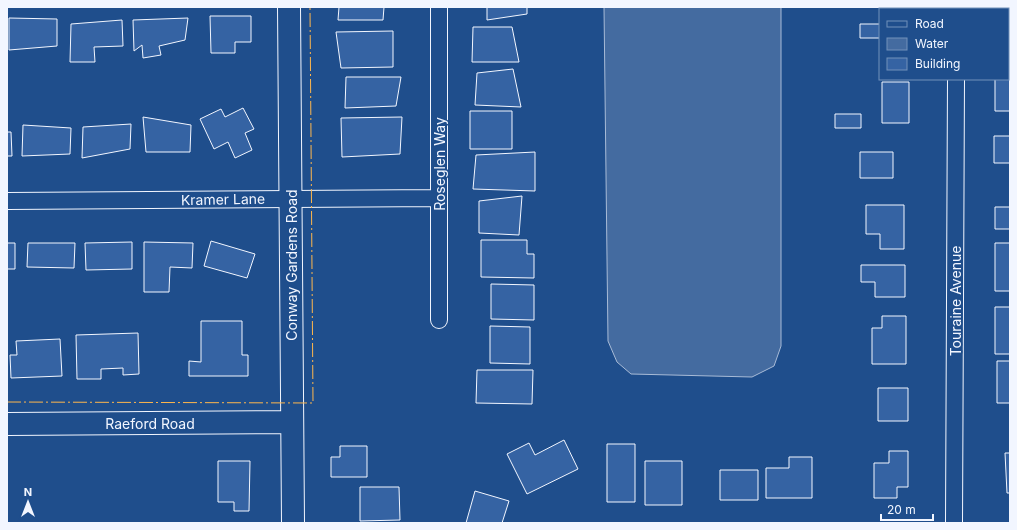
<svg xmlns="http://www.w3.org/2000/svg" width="1017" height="530" font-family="Inter,sans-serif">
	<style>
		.water { fill: #446ba0; stroke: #a8bbd7 }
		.building { fill: #3563a3; stroke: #f2f6ff }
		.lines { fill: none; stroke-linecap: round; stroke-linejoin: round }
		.street-casing { stroke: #f2f6ff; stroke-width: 18 }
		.secondary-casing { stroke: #f2f6ff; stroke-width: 24 }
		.street { stroke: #1f4e8c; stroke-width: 16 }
		.secondary { stroke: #1f4e8c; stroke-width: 22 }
		.power { stroke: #ffb74d; stroke-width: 1; stroke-dasharray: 14 3 2 3; stroke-linecap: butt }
		.labels { text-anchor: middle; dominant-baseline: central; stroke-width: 3; stroke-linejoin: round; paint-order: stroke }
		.street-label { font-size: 14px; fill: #f2f6ff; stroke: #1f4e8c }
	</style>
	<rect width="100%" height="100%" fill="#1f4e8c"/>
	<path class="water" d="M 604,7 L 781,7 L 781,346 L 774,366 L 752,377 L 631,374 L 617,362 L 608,341 Z"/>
	<path class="building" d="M 339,7 L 384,7 L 383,20 L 338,20 Z
		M 487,7 L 527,7 L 527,14 L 487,20 Z
		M 1008,15 L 1010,15 L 1010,55 L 1008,55 Z
		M 210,16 L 251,16 L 251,42 L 235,42 L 235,53 L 211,53 Z
		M 9,18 L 57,19 L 57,46 L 9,50 Z
		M 188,18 L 185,40 L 159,46 L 161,55 L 143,58 L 142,45 L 134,51 L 133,20 Z
		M 122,20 L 123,46 L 94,47 L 95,62 L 70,62 L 71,24 Z
		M 860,24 L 880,24 L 880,59 L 880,38 L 860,38 Z
		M 473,27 L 512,27 L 519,62 L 472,62 Z
		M 393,31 L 393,67 L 341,68 L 336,32 Z
		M 513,69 L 521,107 L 475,105 L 477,73 Z
		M 1008,73 L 1010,73 L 1010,111 L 995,111 L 995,79 L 1008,79 Z
		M 346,77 L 401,77 L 396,106 L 345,108 Z
		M 882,82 L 909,82 L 909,123 L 882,123 Z
		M 243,108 L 254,129 L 245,133 L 252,150 L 235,158 L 228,142 L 214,149 L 200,119 L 221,109 L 225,117 Z
		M 470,111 L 512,111 L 512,149 L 470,149 Z
		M 835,114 L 861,114 L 861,128 L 835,128 Z
		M 143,117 L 191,125 L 190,152 L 146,152 Z
		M 402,117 L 400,154 L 342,157 L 341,118 Z
		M 131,124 L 130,149 L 82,158 L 83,127 Z
		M 23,125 L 71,128 L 70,154 L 22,156 Z
		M 7,132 L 11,132 L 12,156 L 7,156 Z
		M 994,136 L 1010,136 L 1010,163 L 994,163 Z
		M 535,152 L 535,191 L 473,189 L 476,155 Z
		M 860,152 L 893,152 L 893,178 L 860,178 Z
		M 522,196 L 519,235 L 479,233 L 479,201 Z
		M 866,205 L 904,205 L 904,249 L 880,249 L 880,234 L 866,234 Z
		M 995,207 L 1010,207 L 1010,229 L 995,229 Z
		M 481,240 L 527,240 L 527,254 L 534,254 L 534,278 L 481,277 Z
		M 211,241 L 255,254 L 247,278 L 204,266 Z
		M 132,242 L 132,269 L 86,270 L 85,243 Z
		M 144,242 L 193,243 L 192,268 L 170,267 L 169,292 L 144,292 Z
		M 7,243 L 15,243 L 15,269 L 7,269 Z
		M 28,243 L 75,243 L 74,268 L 27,267 Z
		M 995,243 L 1010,243 L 1010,291 L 995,291 Z
		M 861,265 L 905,265 L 905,297 L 875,297 L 875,282 L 861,282 Z
		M 491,284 L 534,285 L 534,320 L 491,319 Z
		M 995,307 L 1010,307 L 1010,354 L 995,354 Z
		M 882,316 L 906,316 L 906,364 L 872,364 L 872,328 L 882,328 Z
		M 201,321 L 242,321 L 242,355 L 248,355 L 248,376 L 189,376 L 189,361 L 201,362 Z
		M 490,326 L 530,327 L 530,364 L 490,363 Z
		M 138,333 L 139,374 L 123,375 L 123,368 L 101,369 L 101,379 L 77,379 L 76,335 Z
		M 60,339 L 62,376 L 11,378 L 10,355 L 17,355 L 16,341 Z
		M 997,361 L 1010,361 L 1010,403 L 997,403 Z
		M 477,370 L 533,370 L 532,404 L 476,403 Z
		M 878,388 L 908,388 L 908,421 L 878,421 Z
		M 564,440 L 578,469 L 527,494 L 507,454 L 529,443 L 535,455 Z
		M 607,444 L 635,444 L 635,502 L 607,502 Z
		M 340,446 L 367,446 L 367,477 L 331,477 L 331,457 L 340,457 Z
		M 889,451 L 908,451 L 908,487 L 897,487 L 897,498 L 874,498 L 874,463 L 889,463 Z
		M 1005,453 L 1010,453 L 1010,493 L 1007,493 Z
		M 789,457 L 812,457 L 812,498 L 766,498 L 766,468 L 789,468 Z
		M 218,461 L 250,461 L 249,511 L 234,511 L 234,502 L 218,502 Z
		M 645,461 L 682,461 L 682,505 L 645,505 Z
		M 720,470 L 758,470 L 758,500 L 720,500 Z
		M 360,487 L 399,487 L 400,520 L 360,521 Z
		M 475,491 L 509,501 L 502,523 L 466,523 Z"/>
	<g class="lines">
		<g class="street-casing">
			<path id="street" d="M 439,7 L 439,320
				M 956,9 L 956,7
				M 7,201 L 439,198
				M 954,523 L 956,79"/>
		</g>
		<g class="secondary-casing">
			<path id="secondary" d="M 289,7 L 293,523
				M 7,424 L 292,422"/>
		</g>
		<use href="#street" class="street"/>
		<use href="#secondary" class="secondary"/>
		<path class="power" d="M 7,402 L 313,403 L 310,7"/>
	</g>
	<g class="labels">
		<g class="street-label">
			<text transform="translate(439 164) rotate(-90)">Roseglen Way</text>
			<text transform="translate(223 199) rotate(-1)">Kramer Lane</text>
			<text transform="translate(291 265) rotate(-90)">Conway Gardens Road</text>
			<text transform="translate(955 301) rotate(-90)">Touraine Avenue</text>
			<text x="150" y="423">Raeford Road</text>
		</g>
	</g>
	<rect width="1017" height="530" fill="none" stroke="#f2f6ff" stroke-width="16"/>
	<rect x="879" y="8" width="130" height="72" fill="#1f4e8c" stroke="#7391ba"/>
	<rect x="887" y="21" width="20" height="6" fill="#1f4e8c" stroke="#7391ba"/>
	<text x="915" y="28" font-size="12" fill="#f2f6ff">Road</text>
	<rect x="887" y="38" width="20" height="12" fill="#446ba0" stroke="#7391ba"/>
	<text x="915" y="48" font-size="12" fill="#f2f6ff">Water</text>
	<rect x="887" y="58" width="20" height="12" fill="#3563a3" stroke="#7391ba"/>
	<text x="915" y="68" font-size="12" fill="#f2f6ff">Building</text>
	<g transform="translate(28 502)" stroke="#1f4e8c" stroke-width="3" paint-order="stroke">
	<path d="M0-3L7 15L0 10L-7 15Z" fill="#f2f6ff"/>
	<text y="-6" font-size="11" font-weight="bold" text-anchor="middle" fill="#f2f6ff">N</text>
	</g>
	<path d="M881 514v6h52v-6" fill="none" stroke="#f2f6ff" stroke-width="2"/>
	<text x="887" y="514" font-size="12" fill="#f2f6ff" stroke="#1f4e8c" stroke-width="3" paint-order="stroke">20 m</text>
</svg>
